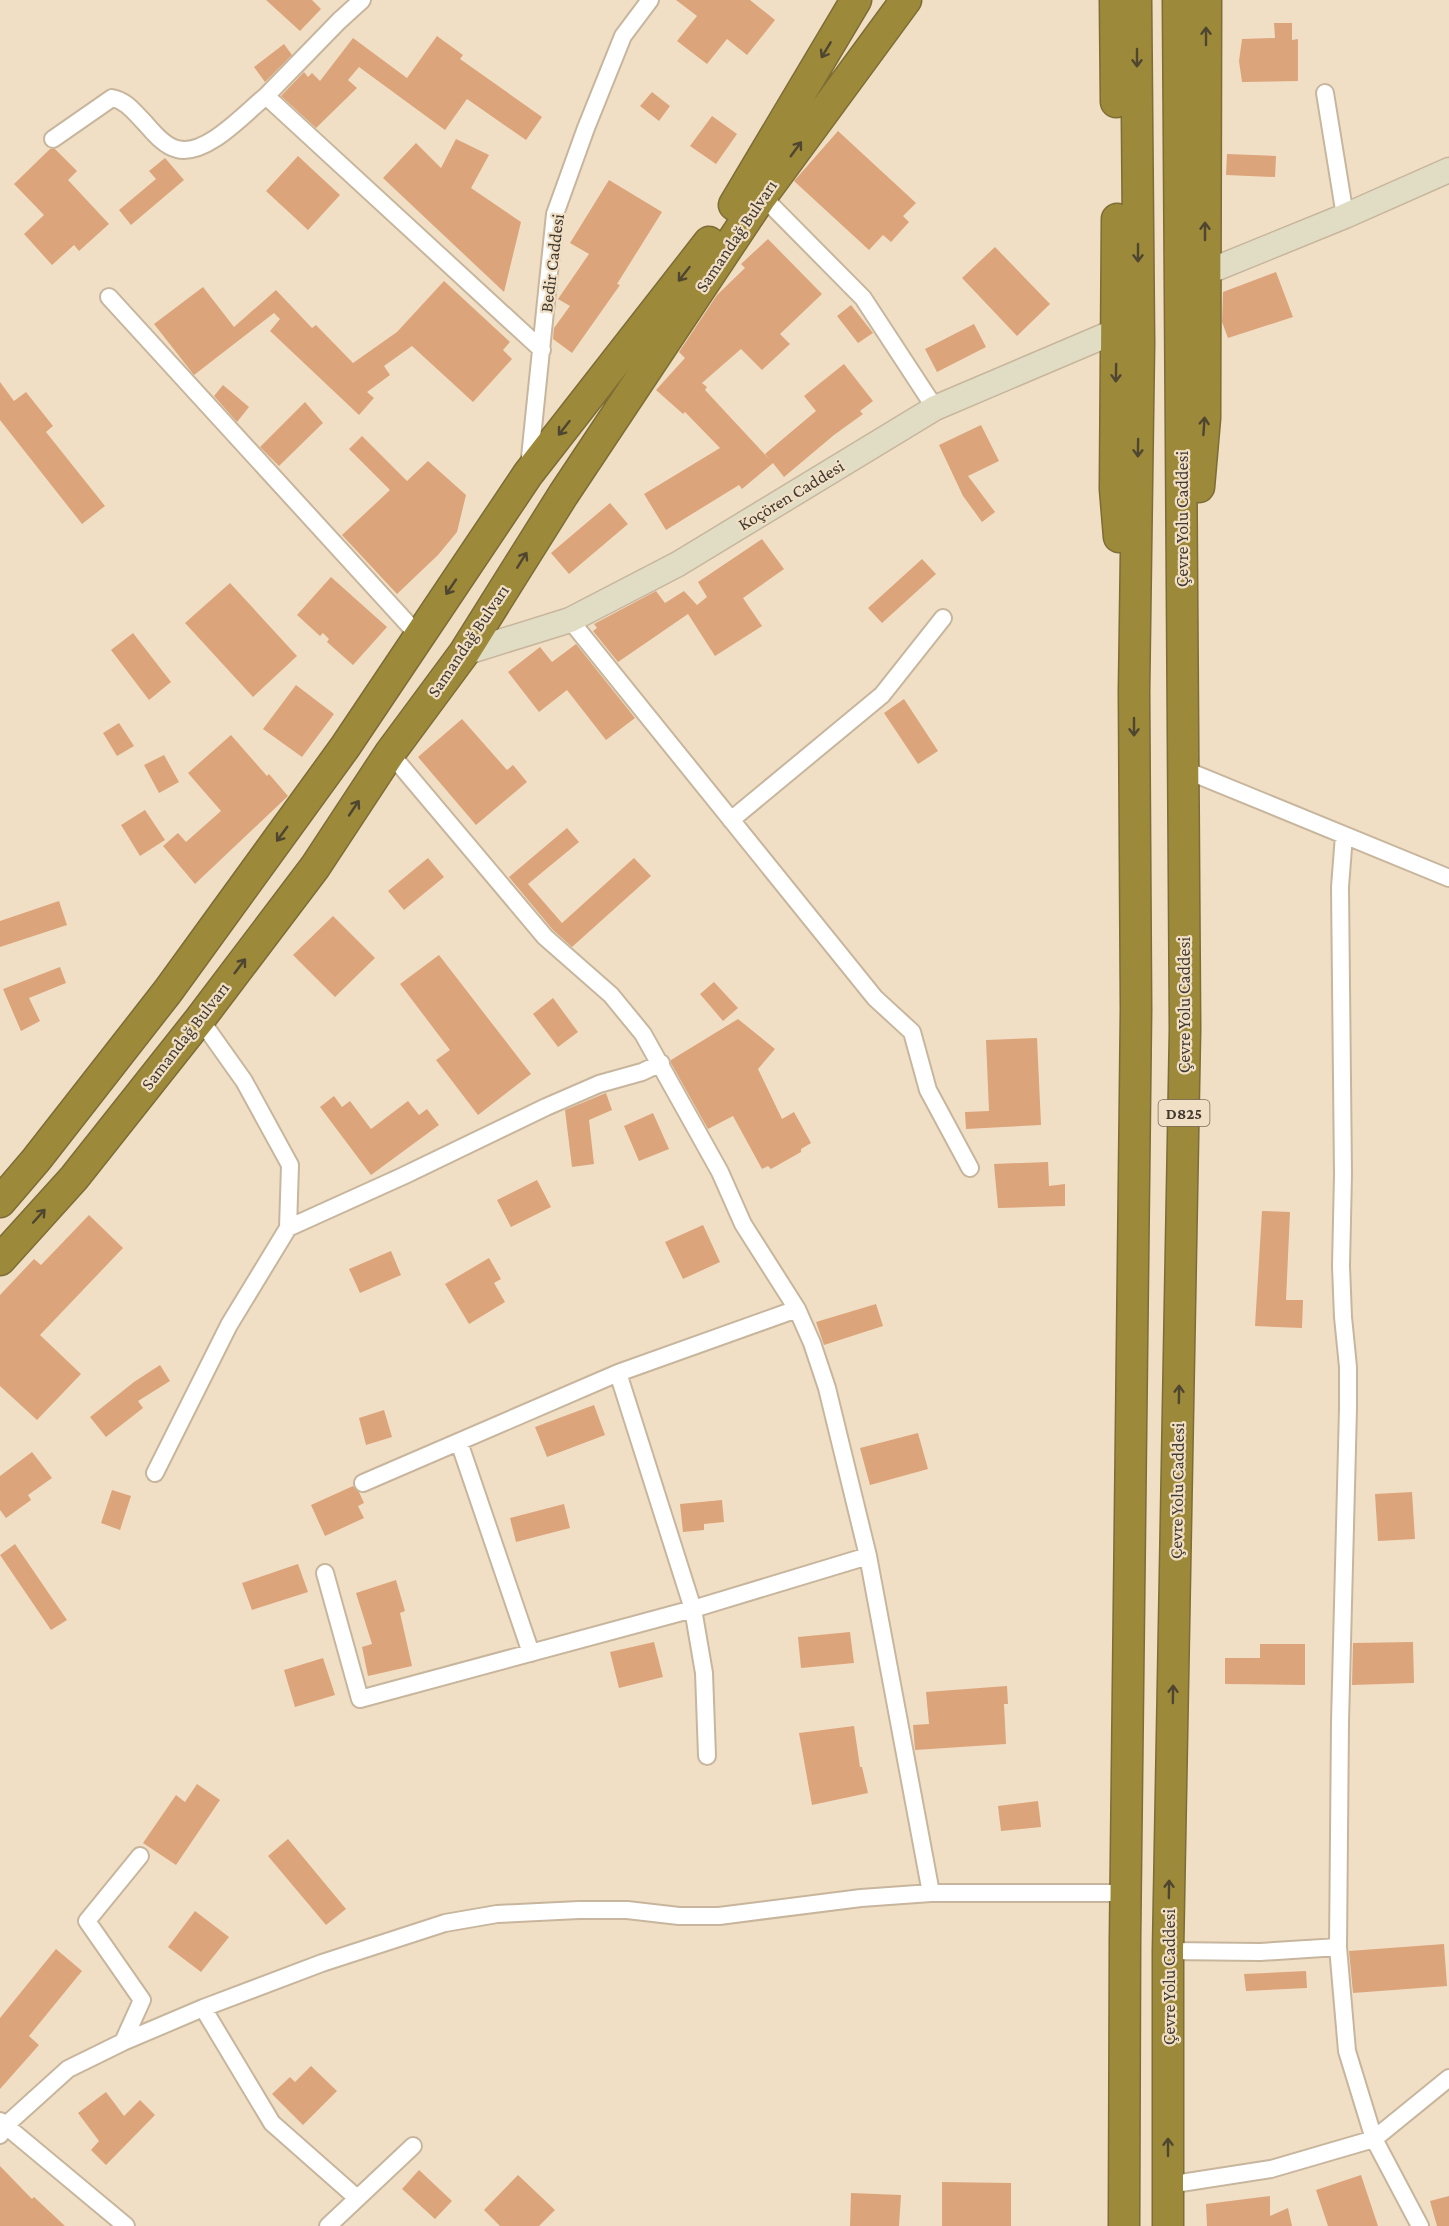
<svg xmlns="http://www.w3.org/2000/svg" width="1449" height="2226" font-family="'Crimson Pro',serif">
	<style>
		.building { fill: #dba47b }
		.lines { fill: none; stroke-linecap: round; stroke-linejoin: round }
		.street-casing { stroke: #c7b69d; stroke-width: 20 }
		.secondary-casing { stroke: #c7b69d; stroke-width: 27 }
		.highway-casing { stroke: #7c6d36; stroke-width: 33 }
		.street { stroke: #fff; stroke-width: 16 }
		.secondary { stroke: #e1dcc4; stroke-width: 24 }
		.highway { stroke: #9c8939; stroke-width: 30 }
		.oneway { stroke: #4f4631 }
		.labels { text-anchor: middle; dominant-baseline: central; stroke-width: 4.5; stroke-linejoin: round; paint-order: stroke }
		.shield { fill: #f1dfc5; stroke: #766c5d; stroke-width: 1.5 }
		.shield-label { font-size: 16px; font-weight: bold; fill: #413a30 }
		.street-label { font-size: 18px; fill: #413a30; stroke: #f1dfc5 }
	</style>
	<rect width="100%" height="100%" fill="#f1dfc5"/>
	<path class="building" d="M 266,0 L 312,0 L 321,9 L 300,31 Z
		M 676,0 L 750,0 L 775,20 L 747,55 L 727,39 L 707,64 L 677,41 L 697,16 Z
		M 1274,23 L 1292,23 L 1292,40 L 1298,39 L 1298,81 L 1242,82 L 1239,61 L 1242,39 L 1275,38 Z
		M 437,36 L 463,55 L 460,59 L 542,117 L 526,140 L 467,99 L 445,130 L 359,67 L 348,80 L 357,88 L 316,128 L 281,96 L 304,72 L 308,77 L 312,73 L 320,81 L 353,38 L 407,78 Z
		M 284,44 L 292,55 L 265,82 L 254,67 Z
		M 652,92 L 670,106 L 659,121 L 640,106 Z
		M 712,116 L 737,134 L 716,164 L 690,146 Z
		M 838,131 L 916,203 L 903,216 L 909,222 L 891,242 L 883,235 L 869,250 L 794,181 Z
		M 456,139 L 489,155 L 471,188 L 521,222 L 504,292 L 383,178 L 416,143 L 441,168 Z
		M 50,149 L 55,149 L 77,171 L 68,180 L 109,224 L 79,251 L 74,245 L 52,265 L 24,234 L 44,215 L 14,184 Z
		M 1227,154 L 1276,156 L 1275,177 L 1226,175 Z
		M 298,156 L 340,195 L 308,230 L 266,191 Z
		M 165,158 L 184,180 L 131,225 L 119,210 L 156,179 L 149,171 Z
		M 609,180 L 662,212 L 617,284 L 620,285 L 572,353 L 553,339 L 554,328 L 570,306 L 558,299 L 589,254 L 570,243 Z
		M 768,239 L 822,294 L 780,334 L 790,344 L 762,370 L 741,349 L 702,383 L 707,387 L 705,390 L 770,460 L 765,454 L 816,411 L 804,396 L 844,364 L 873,401 L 860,411 L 863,414 L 834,435 L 784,477 L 773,463 L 742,489 L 739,485 L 666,530 L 644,494 L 720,448 L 685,412 L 683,414 L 656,390 L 685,358 L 679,352 L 717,295 L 745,268 L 741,264 Z
		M 995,247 L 1050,304 L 1017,336 L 962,278 Z
		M 1276,272 L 1293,317 L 1228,338 L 1222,322 L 1223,292 Z
		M 444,281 L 510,342 L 503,350 L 512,359 L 473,402 L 412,346 L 384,366 L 390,375 L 367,392 L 374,398 L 359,415 L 270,331 L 280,319 L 274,313 L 194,375 L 154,324 L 203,287 L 234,327 L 276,290 L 312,328 L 316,325 L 353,363 L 397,332 Z
		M 851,305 L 873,333 L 858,343 L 837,316 Z
		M 974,324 L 986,347 L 937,372 L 925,349 Z
		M 0,382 L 14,401 L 26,392 L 53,426 L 46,432 L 105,506 L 82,524 L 0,420 Z
		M 223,385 L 249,407 L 237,422 L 214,396 Z
		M 305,402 L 323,423 L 279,466 L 260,447 Z
		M 981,425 L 999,461 L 968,476 L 995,512 L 982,522 L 963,496 L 939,445 Z
		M 362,436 L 407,481 L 428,461 L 466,495 L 457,532 L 438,555 L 397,594 L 342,535 L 390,490 L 349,449 Z
		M 610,503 L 628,524 L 569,574 L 551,553 Z
		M 762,539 L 784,569 L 743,598 L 762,626 L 715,656 L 688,614 L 618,662 L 593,631 L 597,628 L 594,624 L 656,591 L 665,603 L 684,591 L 697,605 L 707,597 L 698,582 Z
		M 922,559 L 936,574 L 882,623 L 868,608 Z
		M 331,577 L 387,627 L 353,665 L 327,642 L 329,639 L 323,633 L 320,636 L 297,615 Z
		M 230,583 L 297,656 L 253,697 L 185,623 Z
		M 133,633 L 171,682 L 149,700 L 111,650 Z
		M 576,644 L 635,718 L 606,740 L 567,690 L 539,712 L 508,672 L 540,647 L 552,662 Z
		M 296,685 L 334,714 L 302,757 L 263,729 Z
		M 904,699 L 938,751 L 918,764 L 884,713 Z
		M 462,719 L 507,770 L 513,765 L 527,782 L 476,825 L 418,757 Z
		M 119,723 L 134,746 L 117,756 L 103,733 Z
		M 231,735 L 267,776 L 269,774 L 288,796 L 195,884 L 163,846 L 178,833 L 186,842 L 221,811 L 188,773 Z
		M 164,755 L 179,782 L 159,793 L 144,765 Z
		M 145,810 L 165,840 L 140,856 L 121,825 Z
		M 567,828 L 579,842 L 528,884 L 562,923 L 634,858 L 651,876 L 572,947 L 553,930 L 509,877 Z
		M 428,858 L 444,877 L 404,910 L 388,891 Z
		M 59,901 L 67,925 L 0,947 L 0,921 Z
		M 333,916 L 375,958 L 335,997 L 293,955 Z
		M 439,955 L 531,1074 L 478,1115 L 436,1060 L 450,1050 L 400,984 Z
		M 60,967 L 66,983 L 29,998 L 40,1021 L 21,1031 L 3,989 Z
		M 714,982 L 738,1008 L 723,1021 L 700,994 Z
		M 553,998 L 578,1032 L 558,1047 L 533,1014 Z
		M 738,1019 L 775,1049 L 758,1069 L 782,1119 L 794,1112 L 811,1143 L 801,1149 L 801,1152 L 771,1169 L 768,1166 L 762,1169 L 733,1116 L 708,1129 L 671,1063 L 671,1060 Z
		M 1037,1038 L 1041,1125 L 966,1129 L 965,1112 L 989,1111 L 986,1040 Z
		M 606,1093 L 612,1110 L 589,1120 L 594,1164 L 572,1167 L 565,1110 Z
		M 334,1096 L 342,1107 L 350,1101 L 371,1129 L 408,1101 L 419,1115 L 427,1109 L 439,1125 L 371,1175 L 320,1107 Z
		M 653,1113 L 669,1149 L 639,1161 L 624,1126 Z
		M 1048,1162 L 1049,1186 L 1065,1184 L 1065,1206 L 998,1208 L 994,1164 Z
		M 537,1180 L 551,1207 L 511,1227 L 497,1200 Z
		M 1262,1211 L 1290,1212 L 1286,1300 L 1303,1300 L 1302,1328 L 1255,1326 Z
		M 89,1215 L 123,1248 L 40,1335 L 81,1374 L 37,1420 L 0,1386 L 0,1295 L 34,1259 L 41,1265 Z
		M 703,1225 L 720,1262 L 683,1279 L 665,1242 Z
		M 391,1251 L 401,1275 L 360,1293 L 349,1269 Z
		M 489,1258 L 501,1279 L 494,1283 L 505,1302 L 469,1324 L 445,1284 Z
		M 876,1304 L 883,1326 L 824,1345 L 816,1322 Z
		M 160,1365 L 170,1381 L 138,1401 L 143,1408 L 106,1437 L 90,1417 L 134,1382 Z
		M 594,1405 L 605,1435 L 547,1457 L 535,1427 Z
		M 384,1410 L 392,1437 L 366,1445 L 359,1418 Z
		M 918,1433 L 928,1469 L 870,1485 L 860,1448 Z
		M 32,1452 L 52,1478 L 28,1495 L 31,1500 L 6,1518 L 0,1510 L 0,1476 Z
		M 353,1486 L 359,1492 L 364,1503 L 358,1506 L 364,1518 L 325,1536 L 311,1505 Z
		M 112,1490 L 131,1496 L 120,1530 L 101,1523 Z
		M 1412,1492 L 1415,1539 L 1378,1541 L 1375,1494 Z
		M 722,1500 L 724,1522 L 704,1524 L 704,1530 L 683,1532 L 680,1504 Z
		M 564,1504 L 570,1528 L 516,1542 L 510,1518 Z
		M 15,1544 L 67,1620 L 51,1630 L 0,1555 Z
		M 298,1564 L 308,1592 L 252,1610 L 242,1583 Z
		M 396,1580 L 405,1611 L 400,1613 L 412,1666 L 368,1676 L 362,1647 L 372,1644 L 356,1593 Z
		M 850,1632 L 854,1663 L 801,1668 L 798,1637 Z
		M 654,1642 L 663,1677 L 619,1688 L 610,1652 Z
		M 1413,1642 L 1414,1683 L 1352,1685 L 1353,1643 Z
		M 1260,1644 L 1305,1644 L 1305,1685 L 1225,1684 L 1225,1658 L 1260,1658 Z
		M 323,1658 L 335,1695 L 295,1707 L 284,1670 Z
		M 1007,1686 L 1008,1704 L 1004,1704 L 1006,1744 L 915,1750 L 913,1725 L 929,1724 L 926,1692 Z
		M 854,1726 L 860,1767 L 862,1767 L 868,1793 L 812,1805 L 799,1733 Z
		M 197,1784 L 220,1800 L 176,1865 L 143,1843 L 176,1795 L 185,1802 Z
		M 1038,1801 L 1041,1827 L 1001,1831 L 998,1806 Z
		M 288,1839 L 346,1909 L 326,1925 L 268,1856 Z
		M 195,1911 L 229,1937 L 201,1972 L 168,1947 Z
		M 1444,1944 L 1447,1986 L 1353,1993 L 1349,1951 Z
		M 56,1949 L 82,1971 L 29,2036 L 39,2045 L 0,2089 L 0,2018 Z
		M 1306,1971 L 1307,1988 L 1246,1991 L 1244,1974 Z
		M 311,2066 L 337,2091 L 303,2125 L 272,2094 L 290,2077 L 295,2082 Z
		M 106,2092 L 124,2116 L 140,2100 L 155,2115 L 106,2165 L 91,2150 L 99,2141 L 78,2113 Z
		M 0,2166 L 32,2199 L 34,2197 L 65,2226 L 0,2226 Z
		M 419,2170 L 452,2201 L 435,2219 L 402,2189 Z
		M 518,2175 L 555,2210 L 539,2226 L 500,2226 L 484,2210 Z
		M 1361,2175 L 1378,2226 L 1328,2226 L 1316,2190 Z
		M 942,2182 L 1011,2183 L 1011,2226 L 942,2226 Z
		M 851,2193 L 901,2195 L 899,2226 L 850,2226 Z
		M 1270,2196 L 1270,2216 L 1288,2208 L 1292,2226 L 1207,2226 L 1206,2204 Z
		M 1449,2196 L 1449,2226 L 1437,2226 L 1430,2201 Z"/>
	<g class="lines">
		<g class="street-casing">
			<path id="street" d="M 362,0 L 339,21 L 266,96 L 542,350
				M 1325,93 L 1345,216
				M 53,139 L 112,98 C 127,101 134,112 145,123 C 153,132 164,146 177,149 C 206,157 245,113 266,96
				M 762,196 L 863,298 L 935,408
				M 109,297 L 418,635
				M 529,467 L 555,214 L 586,128 L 623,36 L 650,0
				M 570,620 L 875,998 L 912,1032 L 928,1090 L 970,1168
				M 390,753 L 545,937 L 611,995 L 643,1034 L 720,1172 L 743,1224 L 797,1309 L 812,1343 L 827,1388 L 868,1556 L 931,1893
				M 1183,769 L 1449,878
				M 731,820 L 882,695 L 943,618
				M 288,1228 L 403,1176 L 546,1107 L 599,1084 L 642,1072 L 661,1063
				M 618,1373 L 693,1609 L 704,1673 L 707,1756
				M 459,1442 L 531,1653
				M 155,1473 L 229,1325 L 288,1228 L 290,1165 L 244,1081 L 200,1019
				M 363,1483 L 618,1373 L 797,1309
				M 325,1573 L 360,1699 L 693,1609 L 868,1556
				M 1338,1947 L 1340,1722 L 1348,1408 L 1348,1367 L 1343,1317 L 1341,1266 L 1343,1174 L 1340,887 L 1344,835
				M 1168,1951 L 1260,1952 L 1338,1947 L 1347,2051 L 1374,2139 L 1420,2226
				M 203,2008 L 272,2123 L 357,2198
				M 123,2042 L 142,2000 L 87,1921 L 140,1856
				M 0,2121 L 126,2226
				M 0,2135 L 6,2125 L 68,2069 L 123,2042 L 203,2008 L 322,1963 L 445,1923 L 497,1914 L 579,1910 L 627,1910 L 679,1916 L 719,1916 L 861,1898 L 931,1893 L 1126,1893
				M 1168,2185 L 1271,2169 L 1374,2139 L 1449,2078
				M 328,2226 L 413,2146"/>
		</g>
		<g class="secondary-casing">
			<path id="secondary" d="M 1205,273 L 1345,216 L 1449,170
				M 464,653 L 570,620 L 678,564 L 935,408 L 1116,331"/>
		</g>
		<g class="highway-casing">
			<path id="highway" d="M 1115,0 L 1116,102
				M 734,205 L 856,0
				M 1117,219 L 1115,489 L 1119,537
				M 1199,487 L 1205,418 L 1206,0
				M 0,1202 L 36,1160 L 168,991 L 345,747 L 528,474 L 709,242
				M 0,1260 L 74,1178 L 200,1019 L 315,867 L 390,753 L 464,653 L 563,495 L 762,196 L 906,0
				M 1124,2226 L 1125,1940 L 1136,1009 L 1134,692 L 1139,343 L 1136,0
				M 1168,2226 L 1168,1951 L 1185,1029 L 1178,0"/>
		</g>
		<use href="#street" class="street"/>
		<use href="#secondary" class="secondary"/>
		<use href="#highway" class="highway"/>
	</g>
	<defs><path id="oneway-shaft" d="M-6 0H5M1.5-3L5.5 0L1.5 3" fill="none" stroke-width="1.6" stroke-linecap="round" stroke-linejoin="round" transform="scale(1.5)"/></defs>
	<g class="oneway">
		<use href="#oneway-shaft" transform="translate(1206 36) rotate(-90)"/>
		<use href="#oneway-shaft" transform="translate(826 50) rotate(121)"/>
		<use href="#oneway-shaft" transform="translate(1137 58) rotate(90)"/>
		<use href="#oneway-shaft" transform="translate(796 149) rotate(-54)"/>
		<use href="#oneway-shaft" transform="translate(1205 231) rotate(-90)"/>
		<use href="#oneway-shaft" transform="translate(1138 253) rotate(90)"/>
		<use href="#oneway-shaft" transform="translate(684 274) rotate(128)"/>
		<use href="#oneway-shaft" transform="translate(1116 373) rotate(91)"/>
		<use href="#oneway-shaft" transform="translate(1204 426) rotate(-86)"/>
		<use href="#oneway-shaft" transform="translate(564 428) rotate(128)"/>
		<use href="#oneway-shaft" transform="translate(1138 448) rotate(91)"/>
		<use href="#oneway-shaft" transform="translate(522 560) rotate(-58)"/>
		<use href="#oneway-shaft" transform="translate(451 587) rotate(124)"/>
		<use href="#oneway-shaft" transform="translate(1134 727) rotate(90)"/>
		<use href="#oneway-shaft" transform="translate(354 808) rotate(-56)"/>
		<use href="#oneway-shaft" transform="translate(282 834) rotate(126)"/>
		<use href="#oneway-shaft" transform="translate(240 966) rotate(-53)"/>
		<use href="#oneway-shaft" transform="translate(39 1216) rotate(-48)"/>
		<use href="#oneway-shaft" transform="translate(1179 1394) rotate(-89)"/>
		<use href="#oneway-shaft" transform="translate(1173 1694) rotate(-89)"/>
		<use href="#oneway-shaft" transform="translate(1169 1889) rotate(-89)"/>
		<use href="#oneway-shaft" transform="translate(1168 2147) rotate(-90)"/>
	</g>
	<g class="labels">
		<rect class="shield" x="1158.5" y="1100" width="51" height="26" rx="4.5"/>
		<g class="shield-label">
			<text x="1184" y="1113">D825</text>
		</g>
		<g class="street-label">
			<text transform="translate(736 236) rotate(-56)">Samandağ Bulvarı</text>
			<text transform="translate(552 263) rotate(-83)">Bedir Caddesi</text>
			<text transform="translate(791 495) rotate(-31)">Koçören Caddesi</text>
			<text transform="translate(1182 519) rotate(-90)">Çevre Yolu Caddesi</text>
			<text transform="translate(468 641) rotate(-56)">Samandağ Bulvarı</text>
			<text transform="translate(1184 1005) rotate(-90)">Çevre Yolu Caddesi</text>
			<text transform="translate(185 1036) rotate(-52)">Samandağ Bulvarı</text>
			<text transform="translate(1177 1491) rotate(-89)">Çevre Yolu Caddesi</text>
			<text transform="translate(1169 1977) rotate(-90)">Çevre Yolu Caddesi</text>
		</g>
	</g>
</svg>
